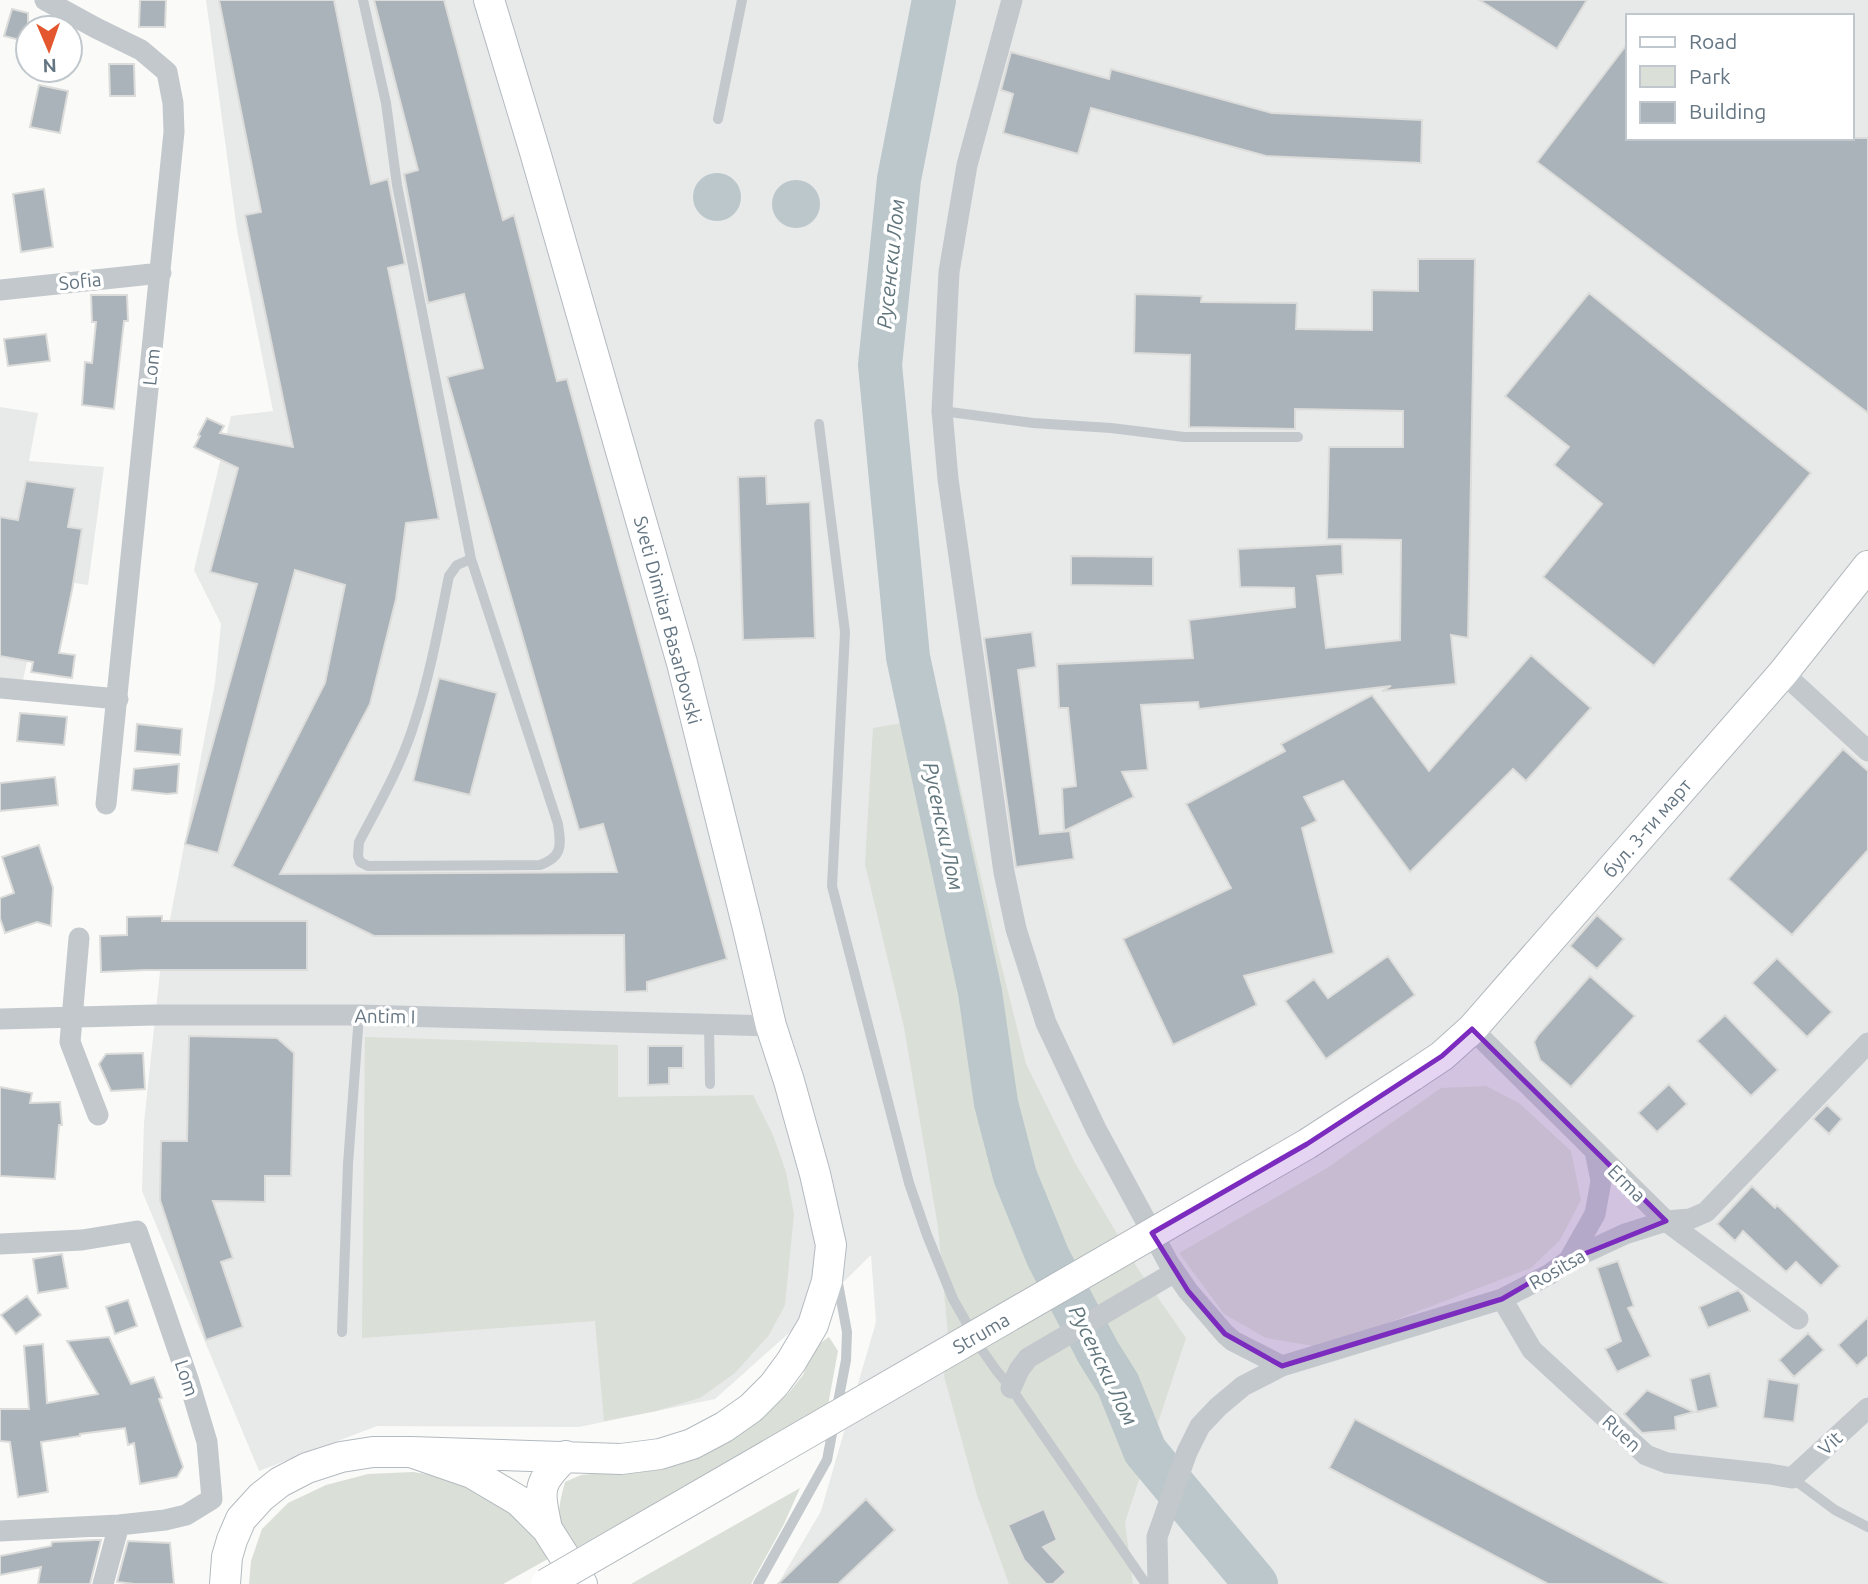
<svg xmlns="http://www.w3.org/2000/svg" width="1868" height="1584" font-family="Ubuntu,sans-serif">
	<style>
		.built { fill: #e8e9e9; fill-rule: evenodd }
		.green { fill: #dadfd7 }
		.water { fill: #bbc7cb }
		.lines { fill: none; stroke-linecap: round; stroke-linejoin: round }
		.river { stroke: #bbc7cb; stroke-width: 44 }
		.building { fill: #aab3b9; stroke: #dcdcda; stroke-width: 2 }
		.secondary-casing { stroke: #b3babf; stroke-width: 32 }
		.lane { stroke: #c3c8cc; stroke-width: 10 }
		.street { stroke: #c3c8cc; stroke-width: 21 }
		.secondary { stroke: #fff; stroke-width: 30 }
		.secondary-bridge-casing { stroke: #b3babf; stroke-width: 32; stroke-linecap: butt }
		.secondary-bridge { stroke: #fff; stroke-width: 30 }
		.marked { fill: #7b2cbf; fill-opacity: 0.2; stroke: #7b2cbf; stroke-width: 5; stroke-linejoin: round }
		.labels { text-anchor: middle; dominant-baseline: central; stroke-width: 7; stroke-linejoin: round; paint-order: stroke }
		.street-label { font-size: 19px; fill: #657683; stroke: #fff }
		.water-label { font-size: 21px; font-style: italic; fill: #60757c; stroke: #fff }
	</style>
	<rect width="100%" height="100%" fill="#fafaf8"/>
	<path class="built" d="M 206,0 L 1868,0 L 1868,1584 L 778,1584 L 821,1511 L 876,1322 L 871,1255 L 816,1309 L 715,1399 L 579,1427 L 377,1426 L 259,1471 L 142,1191 L 144,1123 L 160,972 L 215,683 L 221,624 L 194,570 L 231,416 L 273,411 L 237,230 ZM 1628,16 L 1852,16 L 1852,138 L 1628,138 Z
		M 0,407 L 38,413 L 29,461 L 104,467 L 88,585 L 41,578 L 33,635 L 23,680 L 0,678 Z"/>
	<path class="green" d="M 944,716 L 998,952 L 1026,1064 L 1075,1163 L 1138,1269 L 1186,1338 L 1125,1522 L 1133,1584 L 1009,1584 L 977,1495 L 944,1376 L 949,1345 L 938,1227 L 904,1027 L 865,864 L 873,728 Z
		M 365,1037 L 618,1045 L 618,1097 L 753,1095 L 773,1135 L 786,1172 L 794,1214 L 785,1305 L 769,1335 L 735,1373 L 700,1398 L 656,1411 L 604,1421 L 595,1321 L 362,1338 Z
		M 1486,1086 L 1519,1103 L 1571,1151 L 1581,1200 L 1560,1240 L 1531,1268 L 1356,1335 L 1314,1346 L 1266,1338 L 1224,1314 L 1179,1253 L 1327,1168 L 1441,1088 Z
		M 829,1337 L 838,1351 L 828,1405 L 578,1547 C 553,1528 558,1508 565,1482 L 581,1475 L 639,1470 L 678,1463 L 705,1454 L 732,1440 L 760,1420 L 787,1395 L 803,1375 L 816,1346 Z
		M 413,1472 L 464,1480 L 504,1498 L 555,1555 L 503,1584 L 249,1584 L 251,1561 L 262,1529 L 288,1503 L 326,1485 L 368,1474 Z
		M 800,1488 L 784,1524 L 751,1584 L 631,1584 Z"/>
	<path class="water" d="M693 197a24 24 0 1 1 48 0a24 24 0 1 1-48 0Z
		M772 204a24 24 0 1 1 48 0a24 24 0 1 1-48 0Z"/>
	<g class="lines">
		<path class="river" d="M 934,0 L 899,179 L 880,365 L 908,657 L 980,992 L 996,1103 L 1015,1176 L 1048,1257 L 1098,1352 L 1118,1384 L 1145,1451 L 1256,1584"/>
	</g>
	<path class="building" d="M 140,0 L 166,0 L 165,27 L 139,27 Z
		M 219,0 L 334,0 L 371,184 L 388,179 L 405,264 L 388,268 L 439,519 L 406,523 L 396,599 L 370,704 L 280,874 L 617,872 L 603,824 L 579,830 L 447,377 L 483,368 L 464,294 L 428,303 L 404,174 L 418,170 L 374,0 L 444,0 L 503,220 L 514,215 L 557,381 L 567,379 L 727,959 L 647,982 L 647,991 L 625,992 L 624,935 L 374,936 L 232,866 L 325,683 L 345,585 L 295,570 L 218,853 L 185,844 L 257,584 L 210,572 L 238,468 L 194,447 L 200,436 L 198,435 L 207,418 L 224,426 L 220,433 L 293,447 L 245,215 L 261,212 Z
		M 1479,0 L 1587,0 L 1557,49 Z
		M 12,9 L 28,13 L 28,42 L 4,36 Z
		M 1628,43 L 1628,138 L 1868,138 L 1868,413 L 1537,162 Z
		M 1011,52 L 1109,79 L 1111,69 L 1272,113 L 1422,120 L 1421,163 L 1266,156 L 1091,108 L 1078,154 L 1003,133 L 1013,94 L 1001,90 Z
		M 109,64 L 134,64 L 135,96 L 110,96 Z
		M 39,85 L 68,91 L 60,133 L 30,127 Z
		M 44,189 L 53,247 L 21,252 L 13,194 Z
		M 1418,259 L 1475,259 L 1468,638 L 1451,635 L 1456,684 L 1382,691 L 1391,686 L 1199,709 L 1198,702 L 1141,705 L 1148,770 L 1122,772 L 1134,797 L 1064,831 L 1062,788 L 1076,786 L 1068,708 L 1059,708 L 1057,664 L 1193,658 L 1189,620 L 1295,607 L 1294,588 L 1240,587 L 1238,549 L 1342,544 L 1343,574 L 1317,576 L 1326,648 L 1400,640 L 1401,540 L 1327,539 L 1329,447 L 1403,447 L 1403,411 L 1295,409 L 1295,429 L 1189,427 L 1190,355 L 1134,353 L 1135,294 L 1202,296 L 1201,302 L 1297,303 L 1296,329 L 1372,330 L 1372,290 L 1418,291 Z
		M 1589,293 L 1811,473 L 1654,666 L 1543,577 L 1602,504 L 1554,465 L 1569,447 L 1505,396 Z
		M 91,295 L 127,295 L 128,321 L 124,321 L 114,409 L 82,405 L 85,362 L 92,363 L 96,322 L 92,322 Z
		M 46,334 L 50,361 L 8,366 L 4,339 Z
		M 766,476 L 767,504 L 810,502 L 815,638 L 743,640 L 738,477 Z
		M 26,481 L 75,488 L 68,527 L 82,529 L 72,590 L 59,653 L 75,655 L 72,678 L 31,672 L 33,662 L 0,656 L 0,517 L 18,520 Z
		M 1071,556 L 1153,557 L 1153,586 L 1071,585 Z
		M 1032,632 L 1036,667 L 1018,670 L 1040,834 L 1070,831 L 1074,859 L 1016,867 L 984,638 Z
		M 1531,655 L 1591,708 L 1526,781 L 1513,769 L 1410,872 L 1343,781 L 1304,797 L 1317,821 L 1302,828 L 1334,953 L 1244,976 L 1257,1005 L 1173,1045 L 1123,939 L 1231,888 L 1186,804 L 1285,751 L 1281,744 L 1372,695 L 1429,771 Z
		M 439,678 L 497,693 L 470,795 L 413,781 Z
		M 20,713 L 67,717 L 64,745 L 17,741 Z
		M 137,724 L 182,729 L 180,755 L 135,751 Z
		M 1843,749 L 1868,771 L 1868,850 L 1792,935 L 1728,879 Z
		M 179,764 L 177,793 L 167,794 L 132,790 L 134,769 Z
		M 55,777 L 58,805 L 0,811 L 0,783 Z
		M 39,845 L 53,888 L 51,926 L 37,922 L 5,933 L 0,918 L 0,898 L 14,893 L 2,857 Z
		M 1597,915 L 1624,939 L 1597,969 L 1570,946 Z
		M 162,916 L 162,921 L 307,921 L 307,970 L 145,970 L 101,972 L 100,936 L 127,935 L 127,917 Z
		M 1388,956 L 1415,995 L 1326,1059 L 1285,1001 L 1314,979 L 1328,998 Z
		M 1777,958 L 1832,1012 L 1807,1037 L 1752,983 Z
		M 1590,976 L 1635,1016 L 1571,1087 L 1540,1060 L 1534,1042 L 1538,1035 Z
		M 1725,1015 L 1778,1070 L 1751,1096 L 1697,1041 Z
		M 189,1036 L 277,1038 L 294,1053 L 291,1176 L 265,1176 L 265,1202 L 213,1201 L 233,1258 L 221,1262 L 243,1327 L 206,1340 L 160,1200 L 161,1141 L 187,1141 Z
		M 648,1046 L 683,1046 L 683,1068 L 669,1068 L 669,1084 L 648,1085 Z
		M 143,1053 L 145,1089 L 111,1091 L 99,1064 L 106,1054 Z
		M 1669,1084 L 1687,1104 L 1657,1132 L 1638,1113 Z
		M 0,1087 L 32,1093 L 30,1103 L 60,1102 L 62,1125 L 59,1125 L 55,1179 L 0,1176 Z
		M 1827,1105 L 1842,1119 L 1829,1134 L 1813,1119 Z
		M 1752,1186 L 1775,1208 L 1777,1205 L 1840,1266 L 1821,1286 L 1796,1262 L 1786,1272 L 1743,1231 L 1735,1241 L 1717,1224 Z
		M 62,1254 L 68,1288 L 38,1293 L 33,1259 Z
		M 1618,1261 L 1634,1306 L 1628,1308 L 1651,1356 L 1617,1372 L 1605,1349 L 1621,1341 L 1597,1268 Z
		M 1738,1290 L 1743,1295 L 1750,1311 L 1708,1328 L 1699,1307 Z
		M 27,1296 L 41,1315 L 16,1334 L 1,1315 Z
		M 128,1300 L 137,1326 L 115,1334 L 106,1307 Z
		M 1868,1317 L 1868,1356 L 1857,1366 L 1838,1345 Z
		M 1808,1333 L 1824,1350 L 1794,1377 L 1779,1360 Z
		M 109,1337 L 131,1384 L 154,1377 L 162,1398 L 159,1399 L 183,1467 L 177,1477 L 140,1484 L 134,1443 L 128,1445 L 125,1428 L 80,1434 L 80,1436 L 41,1442 L 48,1492 L 18,1497 L 10,1442 L 0,1441 L 0,1409 L 29,1409 L 24,1346 L 43,1344 L 47,1403 L 98,1394 L 67,1341 Z
		M 1710,1373 L 1718,1407 L 1697,1412 L 1690,1379 Z
		M 1768,1379 L 1799,1384 L 1794,1422 L 1763,1418 Z
		M 1647,1390 L 1694,1412 L 1675,1417 L 1676,1430 L 1642,1433 L 1624,1414 Z
		M 1355,1419 L 1668,1584 L 1548,1584 L 1329,1468 Z
		M 866,1499 L 895,1530 L 838,1584 L 778,1584 Z
		M 1044,1509 L 1057,1540 L 1043,1547 L 1066,1572 L 1053,1584 L 1046,1584 L 1024,1560 L 1008,1525 Z
		M 95,1540 L 101,1540 L 90,1584 L 38,1584 L 41,1567 L 0,1575 L 0,1556 L 51,1546 L 52,1542 Z
		M 128,1541 L 170,1543 L 174,1584 L 135,1584 L 117,1582 Z"/>
	<g class="lines">
		<g class="secondary-casing">
			<path id="secondary" d="M 1412,1076 L 1442,1056 L 1472,1029 L 1783,673 L 1868,566
				M 411,1452 L 621,1459 L 660,1454 L 692,1444 L 724,1427 L 751,1408 L 774,1385 L 791,1362 L 813,1325 L 827,1281 L 831,1245 L 815,1174 L 789,1081 L 771,1026 L 748,928 L 682,663 L 535,152 L 489,0
				M 547,1529 C 539,1490 536,1484 566,1456
				M 225,1584 L 227,1557 L 232,1540 L 241,1519 L 261,1497 L 280,1482 L 307,1468 L 341,1457 L 373,1452 L 411,1452 L 472,1473 L 519,1501 L 547,1529 L 582,1584"/>
		</g>
		<path class="lane" d="M 363,0 L 386,103 L 397,185 L 471,559 L 558,824 C 561,845 563,857 540,865 L 368,866 L 360,862 L 358,856 L 359,842 C 379,804 401,766 414,724 C 430,676 439,625 449,576 L 457,565 L 471,559
			M 718,119 L 742,0
			M 942,411 L 1033,423 L 1111,428 L 1184,437 L 1298,437
			M 819,424 L 845,632 L 832,886 L 909,1183 L 927,1235 L 953,1299 L 982,1350 L 996,1370 L 1011,1388 L 1146,1584
			M 709,1024 L 710,1084
			M 342,1332 L 348,1164 L 359,1015
			M 1792,1478 L 1835,1510 L 1868,1527
			M 758,1584 L 827,1460 L 846,1360 L 847,1332 L 837,1278"/>
		<path class="street" d="M 45,0 L 96,28 L 141,50 L 167,72 L 173,103 L 174,132 L 106,804
			M 1012,0 L 967,165 L 949,272 L 942,411 L 948,479 L 1004,872 L 1016,929 L 1046,1023 L 1096,1129 L 1168,1262 L 1188,1291 L 1225,1334 L 1233,1341 L 1282,1366
			M 0,290 L 161,273
			M 1783,673 L 1868,751
			M 0,688 L 118,699
			M 79,938 L 70,1042 L 98,1115
			M 0,1019 L 155,1015 L 359,1015 L 771,1026
			M 1472,1029 L 1666,1221 L 1798,1319
			M 0,1244 L 82,1240 L 137,1231 L 189,1382 L 207,1442 L 212,1499 L 186,1515 L 165,1520 L 119,1525 L 0,1531
			M 1569,1260 L 1595,1214 L 1601,1181 L 1595,1151
			M 1502,1299 L 1532,1350 L 1646,1455 L 1667,1463 L 1770,1474 L 1792,1478 L 1868,1408
			M 1011,1388 L 1019,1370 L 1028,1358 L 1175,1272
			M 103,1584 L 119,1525
			M 1158,1584 L 1157,1537 L 1187,1452 L 1200,1426 L 1218,1407 L 1243,1386 L 1282,1366 L 1502,1299 L 1550,1274 L 1569,1260 L 1625,1234 L 1666,1221 L 1690,1219 L 1706,1212 L 1868,1043"/>
		<use href="#secondary" class="secondary"/>
		<g class="secondary-bridge-casing">
			<path id="secondary-bridge" d="M 546,1584 L 1307,1144 L 1412,1076"/>
		</g>
		<use href="#secondary-bridge" class="secondary-bridge"/>
	</g>
	<path class="marked" d="M 1472,1029 L 1666,1221 L 1569,1260 L 1502,1299 L 1282,1366 L 1225,1334 L 1188,1291 L 1152,1233 L 1307,1144 L 1442,1056 Z"/>
	<g class="labels">
		<g class="street-label">
			<text transform="translate(80 281) rotate(-6)">Sofia</text>
			<text transform="translate(151 367) rotate(-84)">Lom</text>
			<text transform="translate(668 620) rotate(75)">Sveti Dimitar Basarbovski</text>
			<text transform="translate(1647 828) rotate(-49)">бул. 3-ти март</text>
			<text transform="translate(385 1016) rotate(1)">Antim I</text>
			<text transform="translate(1627 1183) rotate(45)">Erma</text>
			<text transform="translate(1557 1269) rotate(-30)">Rositsa</text>
			<text transform="translate(981 1333) rotate(-30)">Struma</text>
			<text transform="translate(187 1378) rotate(72)">Lom</text>
			<text transform="translate(1622 1433) rotate(43)">Ruen</text>
			<text transform="translate(1830 1443) rotate(-43)">Vit</text>
		</g>
		<g class="water-label">
			<text transform="translate(890 264) rotate(-84)">Русенски Лом</text>
			<text transform="translate(944 826) rotate(78)">Русенски Лом</text>
			<text transform="translate(1104 1365) rotate(64)">Русенски Лом</text>
		</g>
	</g>
	<rect x="1626" y="14" width="228" height="126" fill="#ffffff" stroke="#c1c8cd" stroke-width="2"/>
	<rect x="1640" y="37" width="35" height="10" fill="#ffffff" stroke="#c1c8cd" stroke-width="2"/>
	<text x="1689" y="49" font-size="21" fill="#657683">Road</text>
	<rect x="1640" y="66" width="35" height="21" fill="#dadfd7" stroke="#c1c8cd" stroke-width="2"/>
	<text x="1689" y="84" font-size="21" fill="#657683">Park</text>
	<rect x="1640" y="102" width="35" height="21" fill="#aab3b9" stroke="#c1c8cd" stroke-width="2"/>
	<text x="1689" y="119" font-size="21" fill="#657683">Building</text>
	<g transform="translate(49 49) rotate(178)"><circle r="33" fill="#ffffff" stroke="#c1c8cd" stroke-width="2"/>
	<path d="M0-5L12 26L0 18L-12 26Z" fill="#e4572e"/>
	<text y="-10" font-size="19" font-weight="bold" text-anchor="middle" fill="#657683">N</text>
	</g>
</svg>
